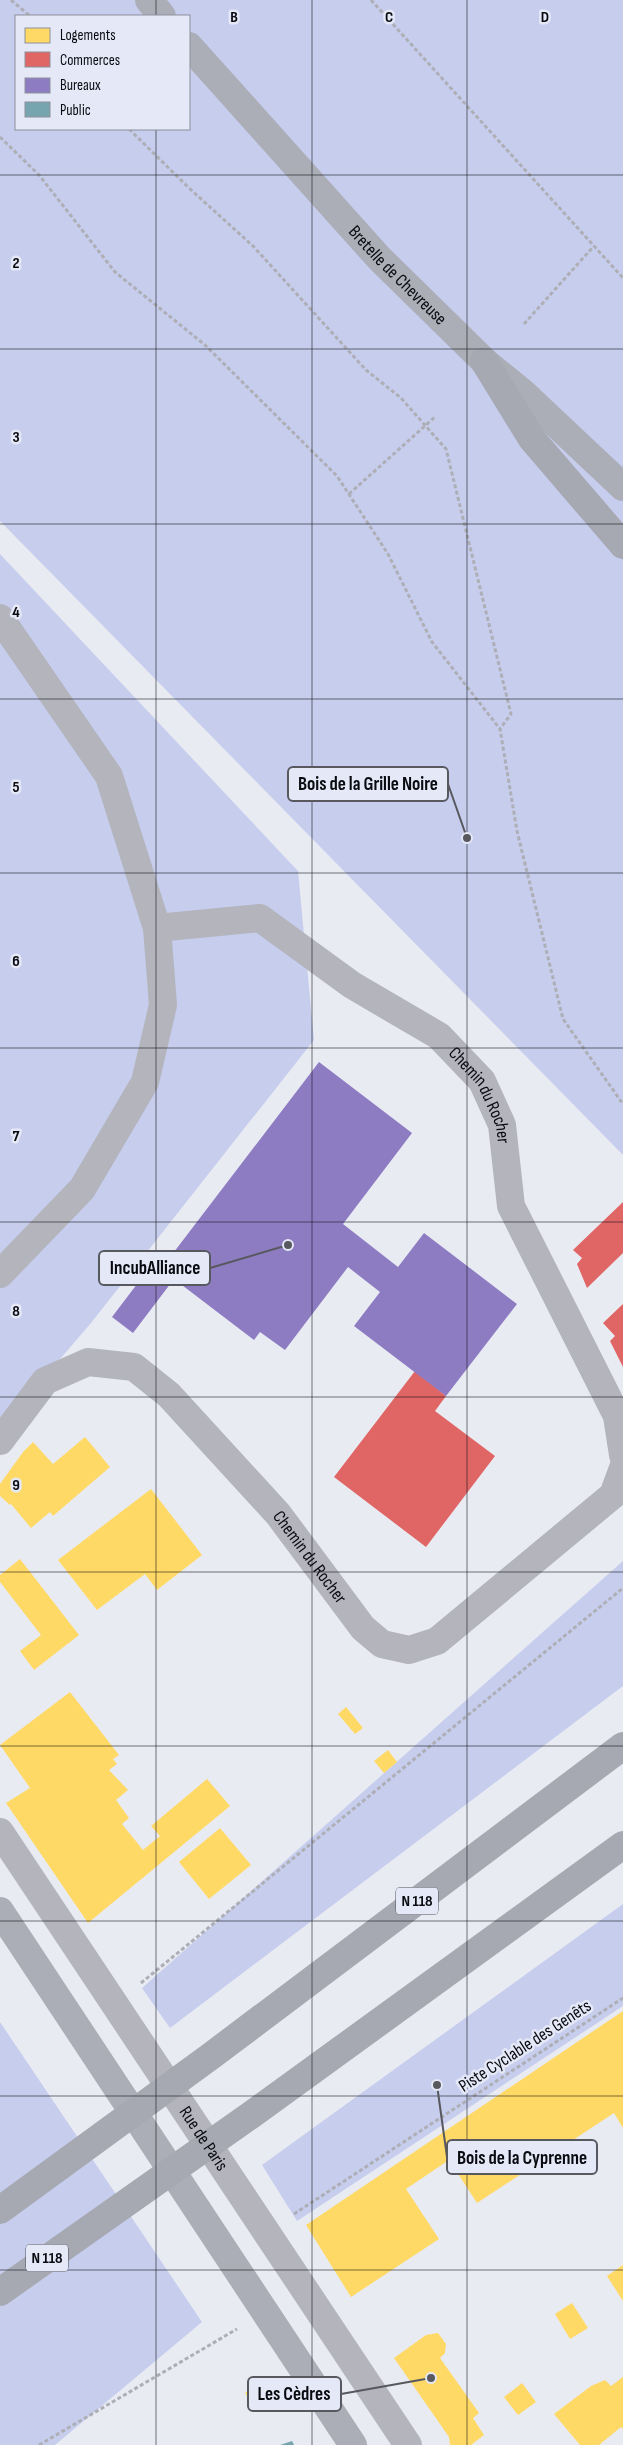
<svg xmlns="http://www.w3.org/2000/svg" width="623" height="2445" font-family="'Sofia Sans Condensed',sans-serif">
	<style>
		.forest { fill: #c7cded; fill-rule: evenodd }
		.homes { fill: #ffd966 }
		.shops { fill: #e06666 }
		.offices { fill: #8e7cc3 }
		.public { fill: #76a5af }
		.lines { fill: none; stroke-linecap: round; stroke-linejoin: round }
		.path { stroke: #aeafb6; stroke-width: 3; stroke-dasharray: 4 2.5; stroke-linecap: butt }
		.minor { stroke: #b3b4bc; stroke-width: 28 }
		.major { stroke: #abadb7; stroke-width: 28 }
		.highway { stroke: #a6a8b2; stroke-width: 28 }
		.grid { fill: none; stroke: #0a0b10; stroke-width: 1; stroke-opacity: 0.55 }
		.labels { text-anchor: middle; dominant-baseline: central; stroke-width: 5; stroke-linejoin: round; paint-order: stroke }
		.shield { fill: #e5e8f7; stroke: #4c4d55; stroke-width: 1 }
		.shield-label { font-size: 16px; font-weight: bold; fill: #0a0b10 }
		.street-label { font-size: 18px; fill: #0a0b10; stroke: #e5e8f7 }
		.grid-label { font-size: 16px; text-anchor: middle; font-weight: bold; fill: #0a0b10; stroke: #e5e8f7; stroke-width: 5; stroke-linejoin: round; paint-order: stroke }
		.leader { fill: none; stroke: #58595f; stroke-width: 2 }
		.callout-dot { fill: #58595f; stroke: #e5e8f7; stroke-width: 2 }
		.callout { fill: #e5e8f7; stroke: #58595f; stroke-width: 2 }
		.callout-label { font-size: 19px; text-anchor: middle; font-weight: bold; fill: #0a0b10 }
	</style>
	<rect width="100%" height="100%" fill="#e9ebf3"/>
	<path class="forest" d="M 0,0 L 623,0 L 623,1155 L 0,521 ZM 16,16 L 189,16 L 189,129 L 16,129 Z
		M 0,554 L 298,871 L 314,1040 L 91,1323 L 0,1429 Z
		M 623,1561 L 623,1686 L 170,2028 L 142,1988 Z
		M 623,1904 L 623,2006 L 297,2221 L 262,2165 Z
		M 0,2022 L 202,2322 L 55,2445 L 0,2445 Z"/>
	<path class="homes" d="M 85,1437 L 110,1467 L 53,1516 L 50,1512 L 31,1528 L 11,1504 L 10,1505 L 0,1496 L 0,1484 L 23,1452 L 33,1442 L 53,1464 Z
		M 151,1489 L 202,1555 L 157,1590 L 145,1574 L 97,1610 L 58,1560 Z
		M 20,1559 L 79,1635 L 34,1670 L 20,1651 L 41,1635 L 0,1582 L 0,1575 Z
		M 70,1692 L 119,1755 L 113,1759 L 117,1764 L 109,1770 L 128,1790 L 116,1800 L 129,1818 L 122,1824 L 143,1850 L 160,1836 L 151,1826 L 207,1779 L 230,1806 L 88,1923 L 6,1803 L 30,1788 L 0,1745 Z
		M 346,1707 L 363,1728 L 355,1734 L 338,1714 Z
		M 388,1750 L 397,1762 L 384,1773 L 374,1761 Z
		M 220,1828 L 251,1865 L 209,1899 L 179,1862 Z
		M 623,2011 L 623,2128 L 614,2113 L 477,2203 L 449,2160 L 406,2189 L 439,2239 L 351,2297 L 306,2225 Z
		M 623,2265 L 623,2301 L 607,2276 Z
		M 572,2303 L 588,2328 L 570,2339 L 555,2314 Z
		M 438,2333 L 446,2344 L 445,2353 L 440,2358 L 479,2413 L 473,2418 L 484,2435 L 471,2445 L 450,2445 L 449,2437 L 394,2358 L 426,2335 Z
		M 623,2377 L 623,2429 L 621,2427 L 599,2445 L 580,2445 L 554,2414 L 591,2386 L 605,2380 L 611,2386 Z
		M 522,2383 L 536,2402 L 518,2415 L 504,2397 Z
		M 255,2386 L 267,2403 L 257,2410 L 245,2393 Z"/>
	<path class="shops" d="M 623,1202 L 623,1253 L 587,1288 L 577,1264 L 582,1258 L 573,1250 Z
		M 623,1304 L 623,1367 L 610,1341 L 615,1336 L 603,1323 Z
		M 415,1371 L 446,1396 L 435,1411 L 495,1456 L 426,1547 L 334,1477 Z"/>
	<path class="offices" d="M 319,1062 L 412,1133 L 343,1224 L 398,1267 L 424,1233 L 517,1304 L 446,1396 L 354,1326 L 380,1292 L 348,1267 L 285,1350 L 260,1332 L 254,1340 L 174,1279 L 133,1333 L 112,1317 L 153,1263 L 161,1269 Z"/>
	<path class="public" d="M 292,2441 L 294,2445 L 280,2445 Z"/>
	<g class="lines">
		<path class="path" d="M 11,0 L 30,16
			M 371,0 L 623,278
			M 129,129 L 189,188 L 253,246 L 366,370 L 401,398 L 446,449 L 511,714 L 500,729
			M 0,137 L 39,175 L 115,272 L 205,345 L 337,476 L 388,554 L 432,642 L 500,729 L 517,831 L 563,1019 L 623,1104
			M 524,324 L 593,247
			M 349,494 L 436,416
			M 141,1983 L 623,1588
			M 294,2214 L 623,1998
			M 39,2445 L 237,2329"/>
		<g class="minor">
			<path d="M 0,618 L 109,776 L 157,928 L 163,1005 L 145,1082 L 82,1189 L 0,1274"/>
			<path id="s1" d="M 157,928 L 260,918 L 352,985 L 439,1036 L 482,1081 L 502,1125 L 511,1206 L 617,1416 L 623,1455"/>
			<path id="s2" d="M 0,1441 L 45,1381 L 88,1362 L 134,1367 L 169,1395 L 278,1514 L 363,1628 L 382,1644 L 409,1650 L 437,1641 L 613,1495 L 623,1468"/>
			<path id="s3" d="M 0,1832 L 408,2445"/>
		</g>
		<g class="major">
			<path d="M 149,0 L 162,16"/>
			<path id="s4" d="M 189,46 L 379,258 L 484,361 L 522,392 L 623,487"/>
			<path d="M 0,1911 L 353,2445"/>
		</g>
		<path class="highway" d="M 484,361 L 532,439 L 623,545
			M 0,2210 L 211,2056 L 623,1746
			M 0,2292 L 251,2115 L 623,1845"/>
	</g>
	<path class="grid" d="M 156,0 L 156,16M 312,0 L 312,2445M 467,0 L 467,2445M 156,129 L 156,2445M 0,175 L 623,175M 0,349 L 623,349M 0,524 L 623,524M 0,699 L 623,699M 0,873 L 623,873M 0,1048 L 623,1048M 0,1222 L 623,1222M 0,1397 L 623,1397M 0,1572 L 623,1572M 0,1746 L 623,1746M 0,1921 L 623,1921M 0,2096 L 623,2096M 0,2270 L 623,2270"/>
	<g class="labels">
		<g class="shield">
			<rect x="396" y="1887.5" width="42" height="27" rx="4"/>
			<rect x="26" y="2244.5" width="42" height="27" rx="4"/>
		</g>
		<g class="shield-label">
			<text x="417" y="1901">N 118</text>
			<text x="47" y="2258">N 118</text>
		</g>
		<g class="street-label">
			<text stroke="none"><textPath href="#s4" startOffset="310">Bretelle de Chevreuse</textPath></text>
			<text stroke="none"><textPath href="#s1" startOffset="392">Chemin du Rocher</textPath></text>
			<text stroke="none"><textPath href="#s2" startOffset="428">Chemin du Rocher</textPath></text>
			<text transform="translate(525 2046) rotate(-33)">Piste Cyclable des Genêts</text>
			<text stroke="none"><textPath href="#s3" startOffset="368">Rue de Paris</textPath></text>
		</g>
	</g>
	<g class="grid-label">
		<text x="234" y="22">B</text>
		<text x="389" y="22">C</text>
		<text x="545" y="22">D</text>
		<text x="16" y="268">2</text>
		<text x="16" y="442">3</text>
		<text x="16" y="617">4</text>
		<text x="16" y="792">5</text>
		<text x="16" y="966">6</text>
		<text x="16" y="1141">7</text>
		<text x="16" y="1316">8</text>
		<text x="16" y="1490">9</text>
	</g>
	<path class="leader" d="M467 838L448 784M288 1245L210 1268M437 2085L447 2157M431 2378L341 2394"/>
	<g class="callout-dot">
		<circle cx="467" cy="838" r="5"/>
		<circle cx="288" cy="1245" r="5"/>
		<circle cx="437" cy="2085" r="5"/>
		<circle cx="431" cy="2378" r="5"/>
	</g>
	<g class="callout">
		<rect x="288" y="767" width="160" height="34" rx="5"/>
		<rect x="99" y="1251" width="111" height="34" rx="5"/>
		<rect x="447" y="2140" width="150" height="34" rx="5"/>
		<rect x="248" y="2377" width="93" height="34" rx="5"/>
	</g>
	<g class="callout-label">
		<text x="368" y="790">Bois de la Grille Noire</text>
		<text x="155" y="1274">IncubAlliance</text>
		<text x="522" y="2164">Bois de la Cyprenne</text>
		<text x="294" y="2400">Les Cèdres</text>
	</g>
	<rect x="15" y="15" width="175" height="115" fill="#e5e8f7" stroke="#8d909b"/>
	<rect x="25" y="28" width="25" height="15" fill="#ffd966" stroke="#8d909b"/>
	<text x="60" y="40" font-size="15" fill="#0a0b10">Logements</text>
	<rect x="25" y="52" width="25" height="15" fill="#e06666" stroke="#8d909b"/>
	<text x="60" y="65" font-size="15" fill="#0a0b10">Commerces</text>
	<rect x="25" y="78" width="25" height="15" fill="#8e7cc3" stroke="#8d909b"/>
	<text x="60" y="90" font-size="15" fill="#0a0b10">Bureaux</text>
	<rect x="25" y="102" width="25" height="15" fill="#76a5af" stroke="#8d909b"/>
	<text x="60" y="115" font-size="15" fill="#0a0b10">Public</text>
</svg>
